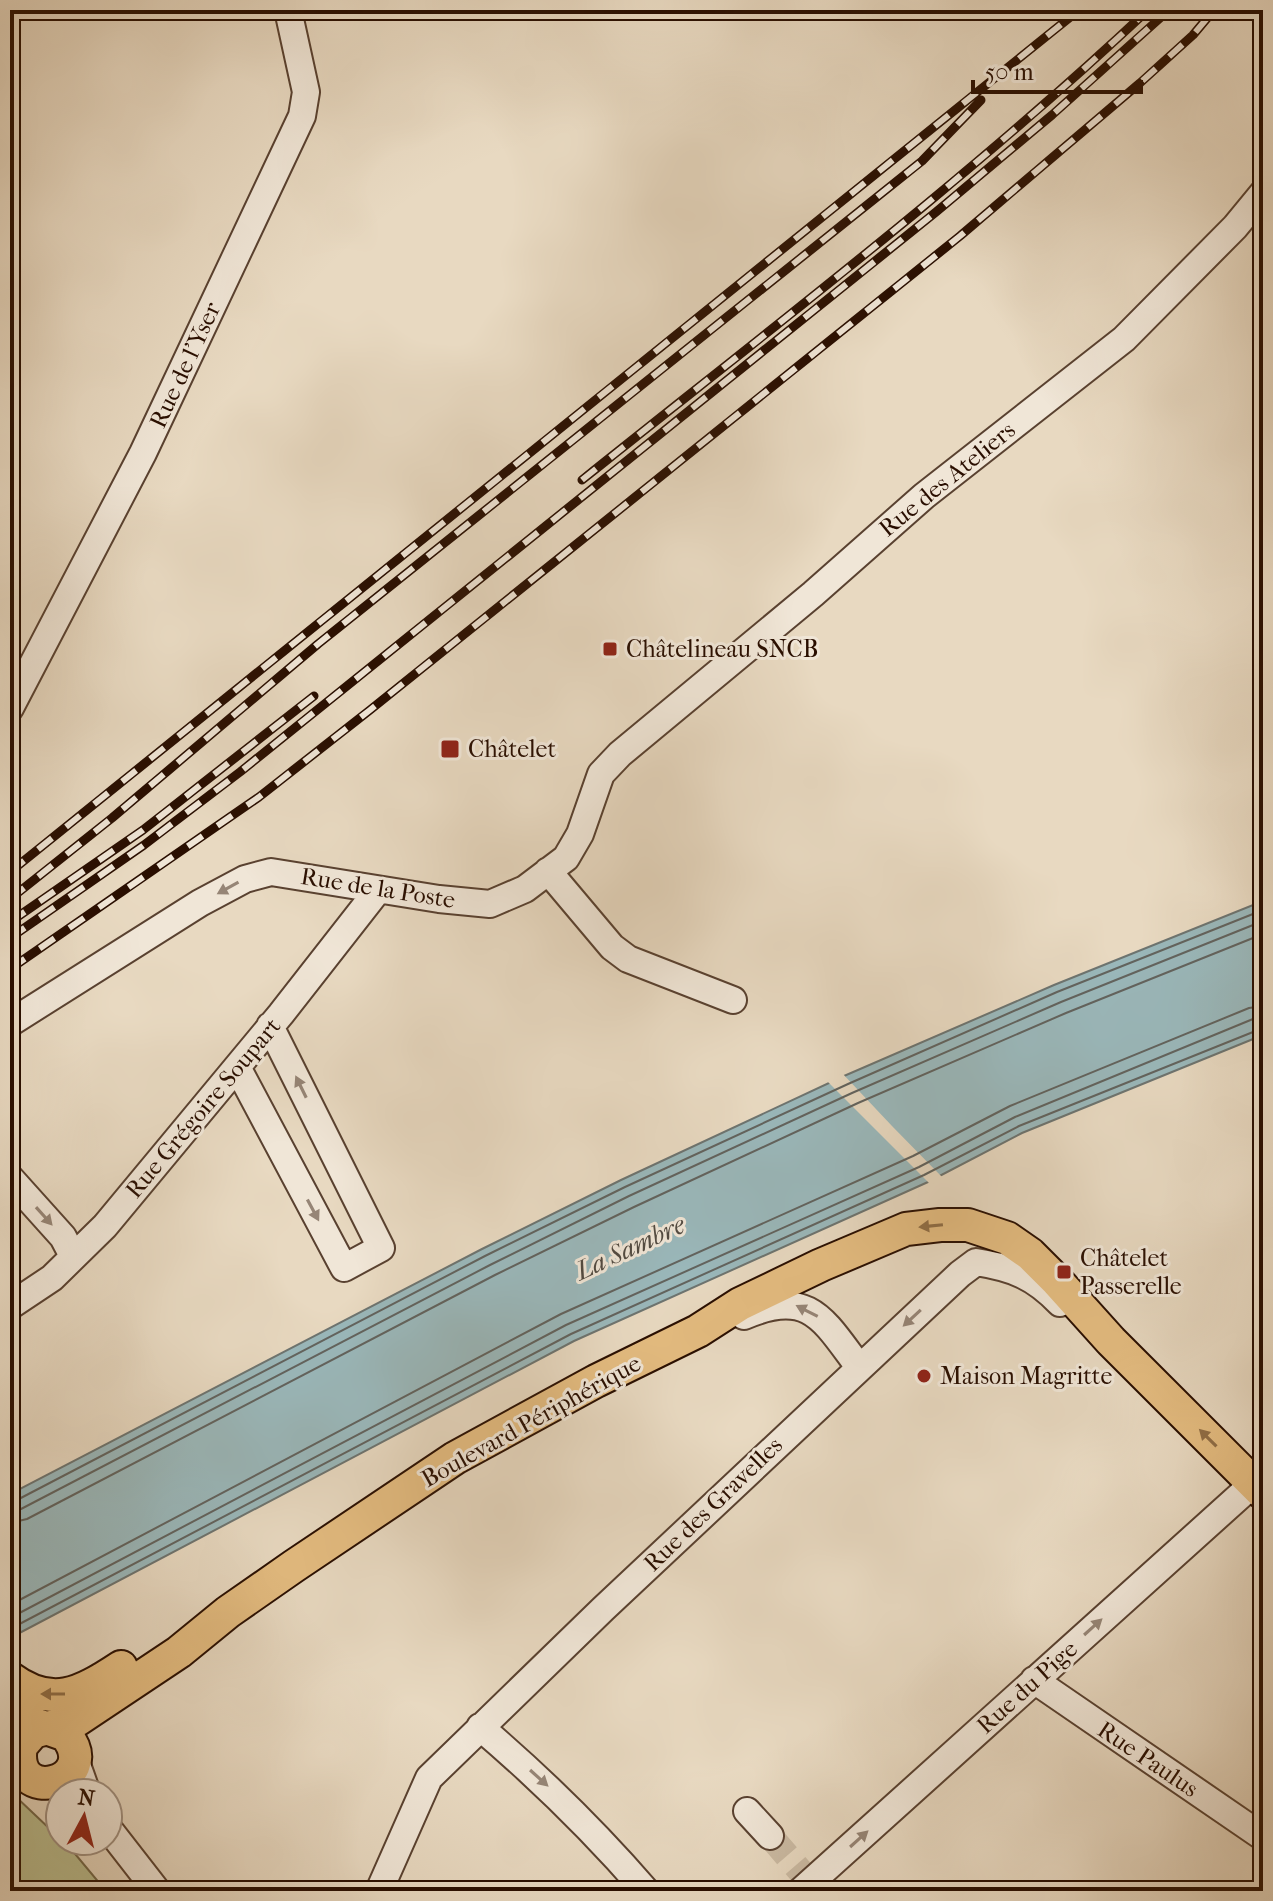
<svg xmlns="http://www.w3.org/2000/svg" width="1273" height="1901" font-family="'IM FELL French Canon',serif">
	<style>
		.green { fill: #babe90; stroke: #726648; stroke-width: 2 }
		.water { fill: #9ab8bb; stroke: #6d7470; stroke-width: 2 }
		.pier { fill: #e8d9c1 }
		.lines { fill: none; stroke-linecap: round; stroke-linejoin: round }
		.shore { stroke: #62635e; stroke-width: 2 }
		.minor-tunnel { stroke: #cbbba4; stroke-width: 26; stroke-dasharray: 26 13; stroke-linecap: butt }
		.minor-casing { stroke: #594130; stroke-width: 30 }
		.major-casing { stroke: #290e00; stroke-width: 36 }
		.minor { stroke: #f0e6d7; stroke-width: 26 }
		.major { stroke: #e4bc80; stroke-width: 32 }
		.rail-casing { stroke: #290e00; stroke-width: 9 }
		.rail { stroke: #f0e6d7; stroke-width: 6; stroke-dasharray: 18; stroke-linecap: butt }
		.oneway { fill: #968576 }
		.oneway2 { fill: #906e46 }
		.poi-dot { fill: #8f2418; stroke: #f0e6d7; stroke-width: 3 }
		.labels { text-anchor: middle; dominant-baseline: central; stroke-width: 6; stroke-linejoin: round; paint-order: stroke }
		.street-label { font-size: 24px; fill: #290e00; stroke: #f0e6d7 }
		.poi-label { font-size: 24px; fill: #290e00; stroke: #f0e6d7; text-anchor: start }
		.water-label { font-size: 26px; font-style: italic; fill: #514a41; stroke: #f0e6d7 }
	</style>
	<rect width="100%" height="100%" fill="#e8d9c1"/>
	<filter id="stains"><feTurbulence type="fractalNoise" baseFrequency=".0025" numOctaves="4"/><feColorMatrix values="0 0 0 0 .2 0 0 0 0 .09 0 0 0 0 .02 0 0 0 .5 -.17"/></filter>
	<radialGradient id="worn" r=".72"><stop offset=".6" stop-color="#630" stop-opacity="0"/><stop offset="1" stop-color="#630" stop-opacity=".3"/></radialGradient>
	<path class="green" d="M 14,1795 L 71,1849 L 106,1891 L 10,1891 L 10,1797 Z"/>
	<path class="water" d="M 1263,901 L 1263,1035 L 1022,1133 L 928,1182 L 574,1341 L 10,1638 L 10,1494 L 482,1249 L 621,1180 L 844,1076 L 1054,985 Z"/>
	<path class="pier" d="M 842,1073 L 892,1126 L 943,1178 L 931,1185 L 827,1081 Z"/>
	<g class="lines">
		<path class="shore" d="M 10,1501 L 17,1500 L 485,1256 L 625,1187 L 848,1084 L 1057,992 L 1263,910
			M 10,1511 L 21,1509 L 490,1265 L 629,1196 L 852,1093 L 1061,1002 L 1263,921
			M 10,1523 L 27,1519 L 495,1275 L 634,1207 L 858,1103 L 1066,1013 L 1263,934
			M 10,1605 L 561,1314 L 913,1156 L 1010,1106 L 1249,1008 L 1263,1006
			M 10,1618 L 566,1325 L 919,1167 L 1015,1117 L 1253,1019 L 1263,1018
			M 10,1629 L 571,1334 L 924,1175 L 1019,1126 L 1263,1028"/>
		<path class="minor-tunnel" d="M 770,1836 L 802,1873"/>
		<g class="minor-casing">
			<path id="minor" d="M 10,708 L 143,453 L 302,116 L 306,92 L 288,10
				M 548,871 L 612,947 L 628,959 L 733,1000
				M 10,1023 L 200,903 L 245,879 L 271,872 L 439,899 L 490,904 L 525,889 L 566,858 L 580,834 L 601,774 L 620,754 L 813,594 L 924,496 L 1124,339 L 1235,227 L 1263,193
				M 237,1067 L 344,1268 L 381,1248 L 270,1026
				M 10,1178 L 63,1237 L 73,1256
				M 10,1306 L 52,1278 L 105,1226 L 281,1014 L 378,890
				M 744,1316 C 809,1288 823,1319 859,1367
				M 1034,1680 L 1263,1837
				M 480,1727 C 541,1779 594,1831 646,1891
				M 75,1759 L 87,1793
				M 747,1811 L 770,1836
				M 108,1828 L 157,1891
				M 379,1891 L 429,1778 L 603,1609 L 960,1274 L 976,1262 C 1013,1268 1034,1276 1060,1303
				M 801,1891 L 1263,1475"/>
		</g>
		<g class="major-casing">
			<path id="major" d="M 10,1678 C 52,1709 80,1694 121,1667
				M 10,1699 L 26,1721 L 66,1735 C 104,1783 10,1808 21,1746
				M 10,1752 L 21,1746 L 33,1732 L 77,1720 L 179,1652 L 228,1612 L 294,1566 L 455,1458 L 596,1381 L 698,1331 L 740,1304 L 821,1265 L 906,1229 L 940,1225 L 968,1225 L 1007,1238 L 1030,1254 L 1057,1281 L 1111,1341 L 1263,1493"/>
		</g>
		<use href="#minor" class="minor"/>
		<use href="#major" class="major"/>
		<g class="rail-casing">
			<path id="rail" d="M 582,480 C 773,327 969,178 1148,10
				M 10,872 L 1079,10
				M 10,899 L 112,818 L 318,644 L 922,161 L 981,100
				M 10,922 L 143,830 L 314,696
				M 10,938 L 144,845 L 240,772 L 936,212 L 1052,115 L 1169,10
				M 10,969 L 259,797 L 370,710 L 960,236 L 1140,83 L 1193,35 L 1214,10"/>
		</g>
		<use href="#rail" class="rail"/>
	</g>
	<defs><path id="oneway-solid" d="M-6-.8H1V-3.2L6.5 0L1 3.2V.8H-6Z" transform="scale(2)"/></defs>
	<g class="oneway">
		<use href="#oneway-solid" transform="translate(228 888) rotate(151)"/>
		<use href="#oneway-solid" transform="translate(301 1087) rotate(-116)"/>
		<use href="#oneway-solid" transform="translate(313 1210) rotate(62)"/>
		<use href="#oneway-solid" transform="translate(44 1216) rotate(48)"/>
		<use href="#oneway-solid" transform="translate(807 1311) rotate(-153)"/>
		<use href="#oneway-solid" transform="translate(912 1318) rotate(137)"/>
		<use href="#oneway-solid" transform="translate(1093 1627) rotate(-42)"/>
		<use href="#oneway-solid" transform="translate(539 1778) rotate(42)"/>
		<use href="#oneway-solid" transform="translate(859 1839) rotate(-42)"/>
	</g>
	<g class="oneway2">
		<use href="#oneway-solid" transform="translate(931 1226) rotate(174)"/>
		<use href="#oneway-solid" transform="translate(1208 1438) rotate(-135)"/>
		<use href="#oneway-solid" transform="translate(53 1694) rotate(180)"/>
	</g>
	<g class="poi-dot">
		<rect x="602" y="641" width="16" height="16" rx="4"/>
		<rect x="440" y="739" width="20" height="20" rx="4"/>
		<rect x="1056" y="1264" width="16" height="16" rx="4"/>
		<circle cx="924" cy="1376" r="8"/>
	</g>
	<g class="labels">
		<g class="street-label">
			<text transform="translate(185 365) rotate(-65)">Rue de l'Yser</text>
			<text transform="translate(947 479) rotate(-39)">Rue des Ateliers</text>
			<text transform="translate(378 888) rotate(9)">Rue de la Poste</text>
			<text transform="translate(203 1108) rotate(-50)">Rue Grégoire Soupart</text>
			<text transform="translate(531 1421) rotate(-29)">Boulevard Périphérique</text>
			<text transform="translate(713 1504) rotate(-44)">Rue des Gravelles</text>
			<text transform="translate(1027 1687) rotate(-42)">Rue du Pige</text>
			<text transform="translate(1148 1759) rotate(34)">Rue Paulus</text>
		</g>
		<g class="poi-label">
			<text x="626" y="649">Châtelineau SNCB</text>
			<text x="468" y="749">Châtelet</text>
			<text x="1080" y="1258">Châtelet<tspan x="1080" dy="28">Passerelle</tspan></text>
			<text x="940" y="1376">Maison Magritte</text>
		</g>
		<g class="water-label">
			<text transform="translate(630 1248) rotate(-25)">La Sambre</text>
		</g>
	</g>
	<rect width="1273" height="1901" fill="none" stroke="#e8d9c1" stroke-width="40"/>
	<rect x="12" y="12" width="1249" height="1877" fill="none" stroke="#290e00" stroke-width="4"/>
	<rect x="20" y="20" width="1233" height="1861" fill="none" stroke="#290e00" stroke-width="2"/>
	<g transform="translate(84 1817) rotate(7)"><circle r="38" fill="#f0e6d7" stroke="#a09081" stroke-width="2"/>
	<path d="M0-6L14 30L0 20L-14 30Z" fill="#8f2418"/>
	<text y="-12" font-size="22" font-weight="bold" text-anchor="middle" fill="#290e00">N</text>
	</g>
	<path d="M973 80v12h168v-12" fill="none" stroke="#290e00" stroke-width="4"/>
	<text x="985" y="80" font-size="24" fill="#290e00" stroke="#f0e6d7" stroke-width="6" paint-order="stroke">50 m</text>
	<rect width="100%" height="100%" filter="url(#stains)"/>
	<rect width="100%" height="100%" fill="url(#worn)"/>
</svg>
